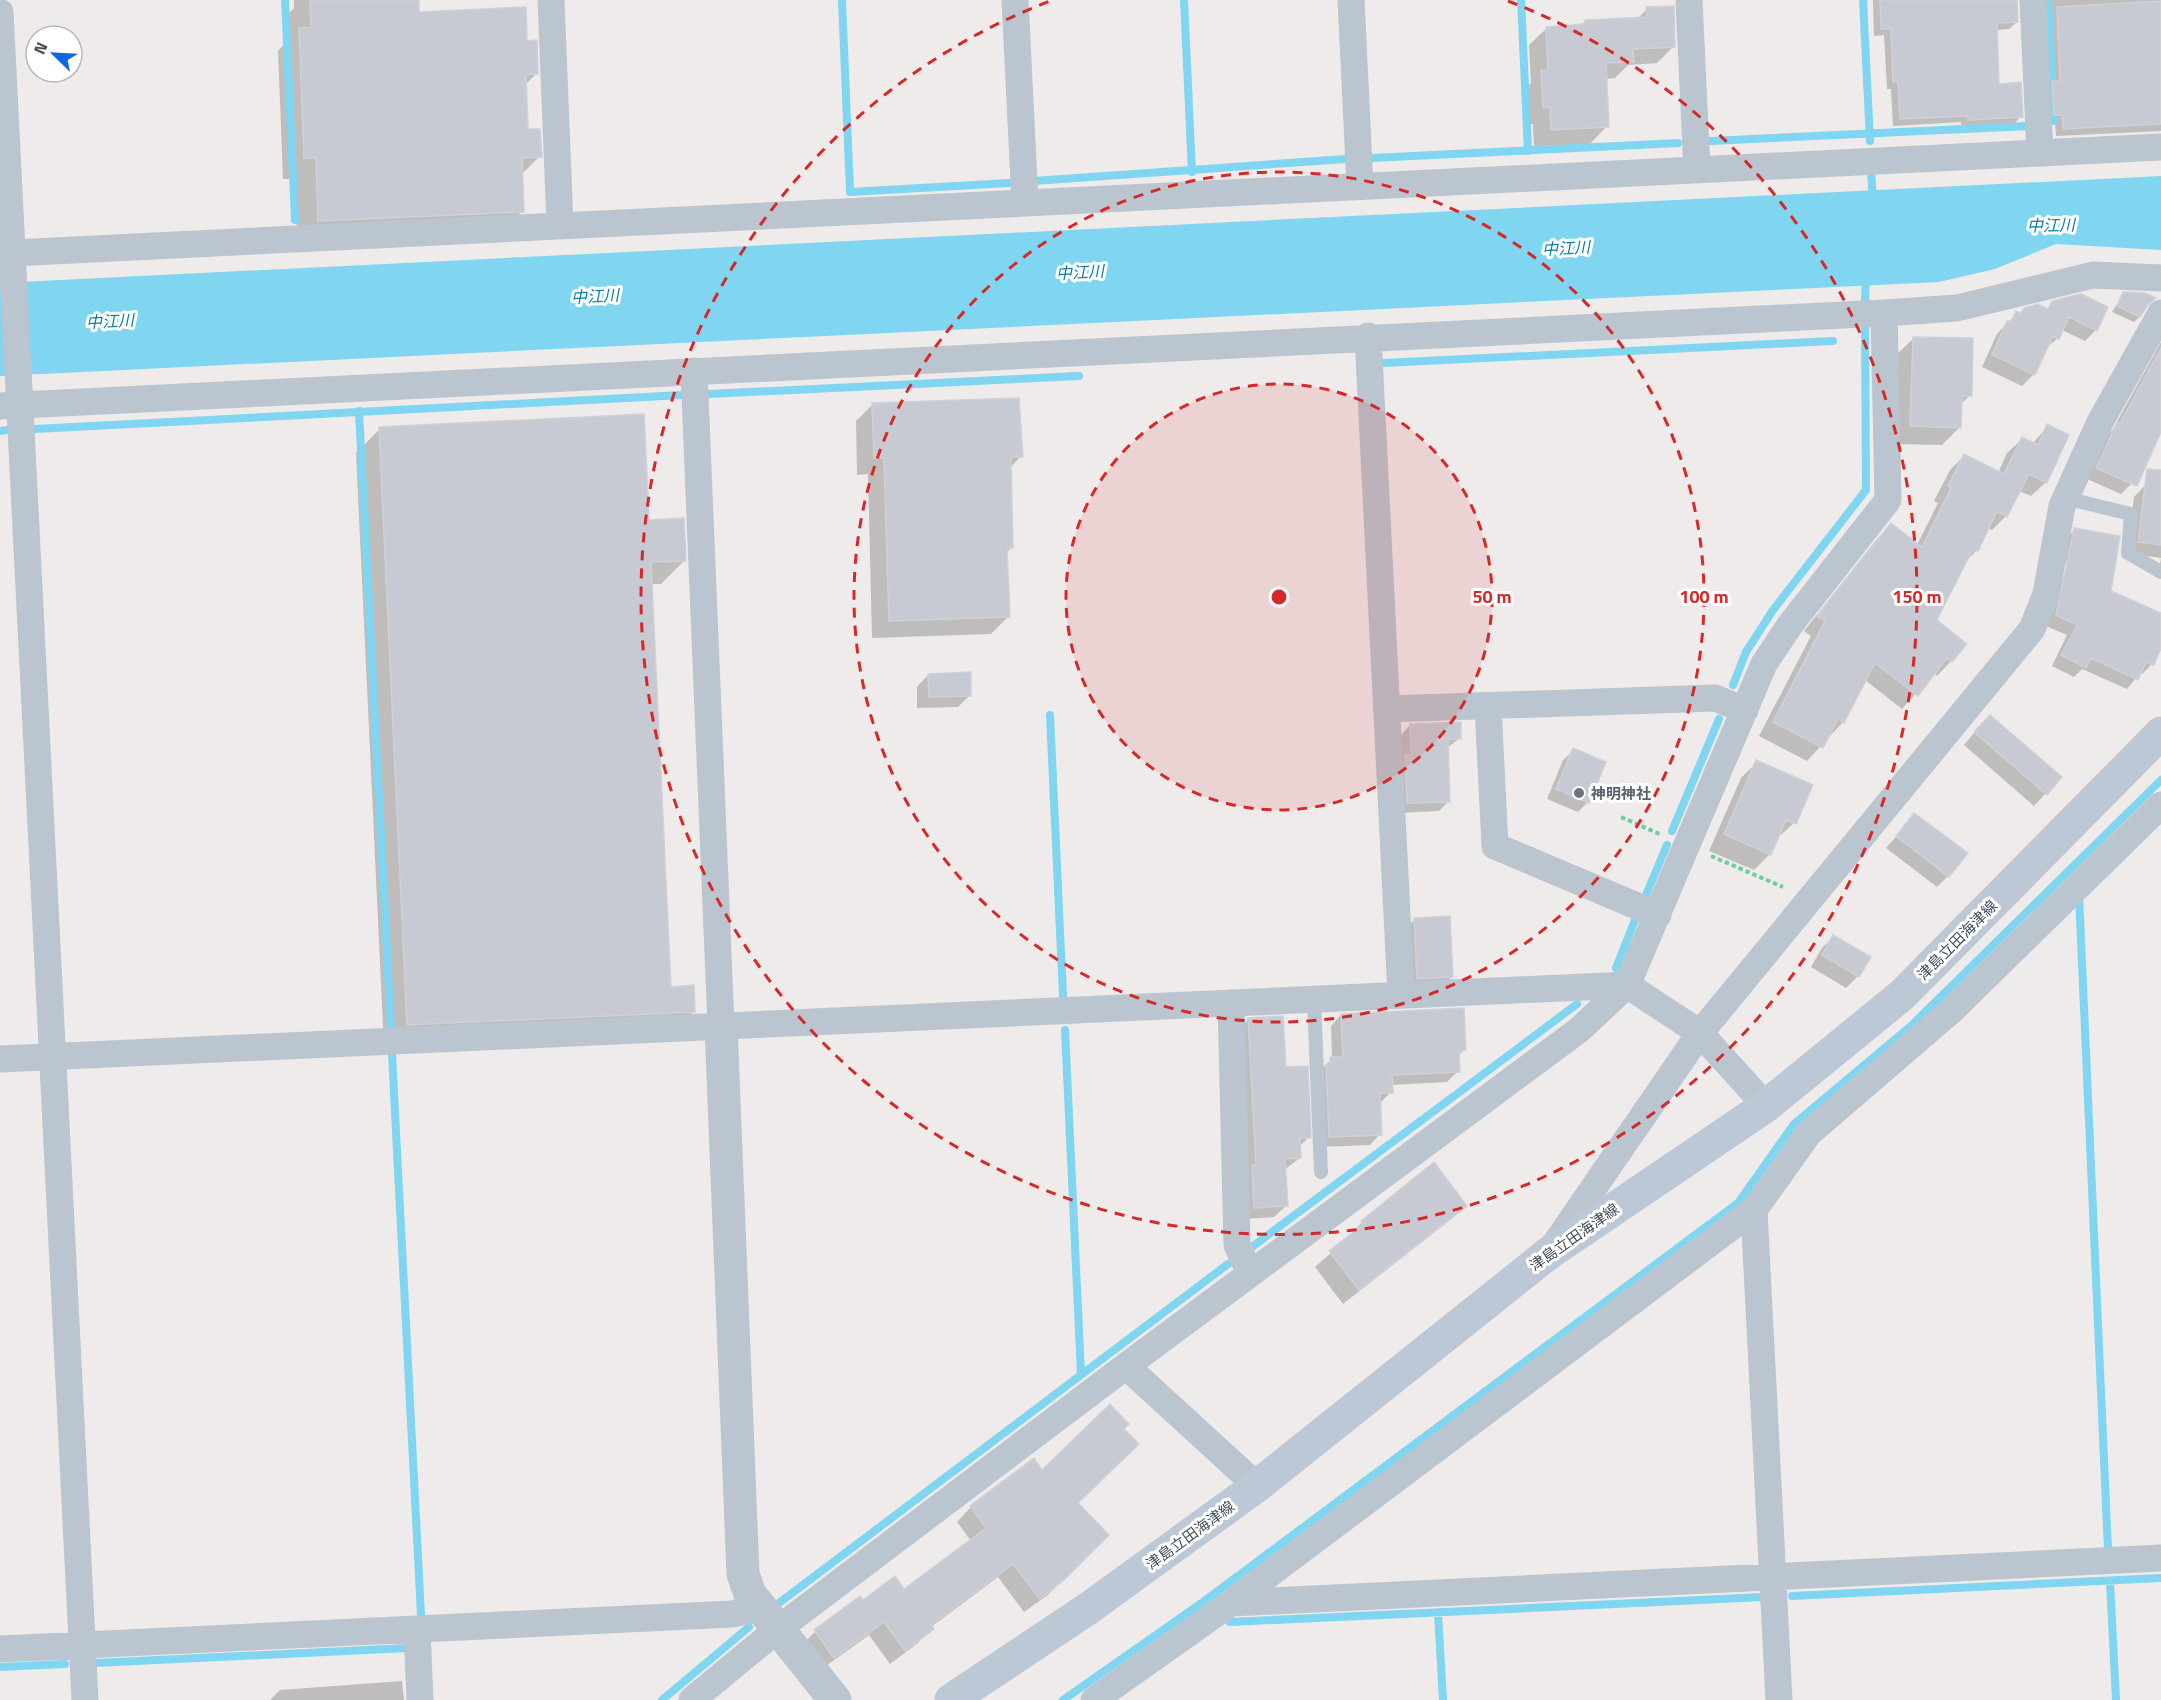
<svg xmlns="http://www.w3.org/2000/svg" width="2161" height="1700" font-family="'Titillium Web','Noto Sans JP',sans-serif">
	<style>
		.water { fill: #80d5f0 }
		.shadow { fill: #0003 }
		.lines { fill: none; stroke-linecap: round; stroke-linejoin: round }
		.stream { stroke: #80d5f0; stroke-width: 8 }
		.building { fill: #c7cad2; stroke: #cfd1d8; stroke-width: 1.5 }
		.path { stroke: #6ccfa1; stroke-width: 4; stroke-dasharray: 4.5 3; stroke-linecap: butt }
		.service { stroke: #bbc5cf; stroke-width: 14 }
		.minor { stroke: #bbc5cf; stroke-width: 27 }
		.tertiary { stroke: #bbc5cf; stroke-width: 33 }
		.secondary { stroke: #bcc8d6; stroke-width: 33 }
		.ring { fill: none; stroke: #d62828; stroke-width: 3; stroke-dasharray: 10 8 }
		.worship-dot { fill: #6b7280; stroke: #fff; stroke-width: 2 }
		.labels { text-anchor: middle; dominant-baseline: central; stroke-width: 6; stroke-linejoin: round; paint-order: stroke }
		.worship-label { font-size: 15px; font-weight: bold; fill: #5b616d; stroke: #fff; text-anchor: start }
		.street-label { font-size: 15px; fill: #434e59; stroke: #fff }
		.water-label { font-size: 16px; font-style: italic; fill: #067da2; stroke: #fff }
		.centre { fill: #d62828; stroke: #fff; stroke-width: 3 }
		.ring-label { font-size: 18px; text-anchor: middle; font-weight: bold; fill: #d62828; stroke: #fff; stroke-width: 6; stroke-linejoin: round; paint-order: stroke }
	</style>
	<rect width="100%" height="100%" fill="#efebeb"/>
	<path class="water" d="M 2161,176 L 2161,250 L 2056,244 L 1995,269 L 1939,282 L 0,376 L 0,283 Z"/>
	<path class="shadow" d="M 294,0 L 417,0 L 418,14 L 526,42 L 537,73 L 525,85 L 527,131 L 540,156 L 521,175 L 522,211 L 501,233 L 297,242 L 295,179 L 283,179 L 278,51 L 289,39 L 288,14 L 294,8 Z
		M 1873,0 L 2017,0 L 2017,22 L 2009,29 L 1996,30 L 1998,85 L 2021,116 L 2014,124 L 1961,126 L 1961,122 L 1893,126 L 1891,89 L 1887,89 L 1884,35 L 1874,36 Z
		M 2039,0 L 2161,0 L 2161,131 L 2056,136 L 2055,121 L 2047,122 L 2046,90 L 2053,82 L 2051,27 L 2043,28 Z
		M 1647,9 L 1674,46 L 1657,63 L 1628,65 L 1615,78 L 1605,79 L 1607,126 L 1590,144 L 1534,146 L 1533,124 L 1527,124 L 1525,89 L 1531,83 L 1529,45 L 1547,28 L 1581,26 L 1585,21 L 1637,19 Z
		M 2124,294 L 2139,317 L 2134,322 L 2112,312 Z
		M 2053,303 L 2096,330 L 2085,341 L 2062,330 L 2058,338 L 2045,349 L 2034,374 L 2022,386 L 1982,367 L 1997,334 L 2017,313 L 2019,314 L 2024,309 L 2046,310 Z
		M 1914,338 L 1970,395 L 1960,405 L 1960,427 L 1942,445 L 1893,444 L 1895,356 Z
		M 2161,342 L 2161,425 L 2132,483 L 2121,494 L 2087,479 L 2108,435 L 2113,429 Z
		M 873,404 L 1021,456 L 1010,468 L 1012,547 L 1006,553 L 1008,617 L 991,634 L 872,638 L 868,474 L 857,475 L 856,421 Z
		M 2048,426 L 2046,482 L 2031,496 L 2019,491 L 2006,516 L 1992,530 L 1988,528 L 1977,550 L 1964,563 L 1935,621 L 1951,661 L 1937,676 L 1934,673 L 1902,709 L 1865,680 L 1843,722 L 1807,761 L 1759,736 L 1811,636 L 1804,631 L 1877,539 L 1892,525 L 1917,545 L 1938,503 L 1934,501 L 1950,470 L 1964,456 L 1998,473 L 2007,453 L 2022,439 L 2032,444 Z
		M 380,429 L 647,521 L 685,560 L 661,584 L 650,584 L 669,988 L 694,1011 L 670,1035 L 384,1048 L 356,453 Z
		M 2157,473 L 2161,473 L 2161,577 L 2158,576 L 2161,558 L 2127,553 L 2134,497 Z
		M 2074,530 L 2104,569 L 2059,562 L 2063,542 Z
		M 2067,572 L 2161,615 L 2161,648 L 2152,664 L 2142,674 L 2140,673 L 2127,689 L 2082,669 L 2074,677 L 2052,666 L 2067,635 L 2046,626 L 2056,583 Z
		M 928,675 L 970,695 L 958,707 L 917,708 L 917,687 Z
		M 1410,725 L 1460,738 L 1447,748 L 1449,801 L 1439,811 L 1397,813 L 1400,736 Z
		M 1978,728 L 2060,778 L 2034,806 L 1964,745 Z
		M 1574,750 L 1588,802 L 1578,812 L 1547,799 L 1563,760 Z
		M 1757,762 L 1794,823 L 1776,839 L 1770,854 L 1754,870 L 1709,851 L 1741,778 Z
		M 1915,815 L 1948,876 L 1937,887 L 1886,848 Z
		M 1415,919 L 1452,977 L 1440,988 L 1406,990 L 1403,931 Z
		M 1833,937 L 1858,976 L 1846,988 L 1811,967 L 1822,948 Z
		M 1341,1015 L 1464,1050 L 1458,1056 L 1458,1071 L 1447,1082 L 1391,1085 L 1391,1092 L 1380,1103 L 1380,1134 L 1370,1145 L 1318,1147 L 1320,1070 L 1332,1059 L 1331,1026 Z
		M 1249,1019 L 1309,1137 L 1299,1147 L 1300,1158 L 1284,1170 L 1286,1206 L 1274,1217 L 1243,1219 L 1237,1031 Z
		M 1434,1164 L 1465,1205 L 1450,1220 L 1343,1304 L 1315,1267 L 1348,1238 L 1362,1222 Z
		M 1033,1460 L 1107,1535 L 1048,1595 L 1024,1612 L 998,1577 L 931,1627 L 918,1643 L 890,1664 L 869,1635 L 819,1671 L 800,1646 L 815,1632 L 860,1598 L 863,1602 L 904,1591 L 971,1541 L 957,1522 L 971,1507 Z
		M 402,1681 L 404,1700 L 270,1700 L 280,1690 Z"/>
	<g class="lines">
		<path class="stream" d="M 285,0 L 295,220
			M 842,0 L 850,192 L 1009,183
			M 1184,0 L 1192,172
			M 1521,0 L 1528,151
			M 1863,0 L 1870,141
			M 2048,0 L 2054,121
			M 1710,141 L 2028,126
			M 1372,158 L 1678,143
			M 1871,171 L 1873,200
			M 1034,181 L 1346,159
			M 1865,301 L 1866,274
			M 1384,363 L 1833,341
			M 709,394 L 1079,376
			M 359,411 L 391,1030
			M 35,429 L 682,395
			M 0,431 L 7,430
			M 1733,685 L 1746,652 L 1773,610 L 1866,490 L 1865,325
			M 1050,715 L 1063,996
			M 1672,831 L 1719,719
			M 1646,895 L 1667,845
			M 2079,895 L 2108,1550
			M 1616,968 L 1637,915
			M 1065,1030 L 1081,1374
			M 392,1054 L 421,1615
			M 1252,1247 L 1577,1004
			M 2110,1581 L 2116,1700
			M 1792,1596 L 2161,1578
			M 779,1603 L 1228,1264
			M 1438,1613 L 1443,1700
			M 1230,1622 L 1764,1597
			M 95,1663 L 408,1648
			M 0,1667 L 65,1664
			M 662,1700 L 749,1627
			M 1063,1700 L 1203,1602 L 1738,1203 L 1794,1124 L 1912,1025 L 2161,780"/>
	</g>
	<path class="building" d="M 310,0 L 419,0 L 419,12 L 526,7 L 527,41 L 537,40 L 538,74 L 529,74 L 526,77 L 528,129 L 540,129 L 542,157 L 522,158 L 524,212 L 318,221 L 316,158 L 304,158 L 299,28 L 311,27 Z
		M 1880,0 L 2017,0 L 2018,22 L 1997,23 L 1999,84 L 2021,82 L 2023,117 L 1968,120 L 1968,116 L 1900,119 L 1898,82 L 1893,82 L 1891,29 L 1881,29 Z
		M 2161,1 L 2161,124 L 2063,129 L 2062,115 L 2054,115 L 2052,81 L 2060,81 L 2057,7 Z
		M 1674,6 L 1675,47 L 1633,49 L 1634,62 L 1606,63 L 1609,127 L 1551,130 L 1550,107 L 1543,108 L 1541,70 L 1548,70 L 1546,27 L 1585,24 L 1585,20 L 1647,17 L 1646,7 Z
		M 2123,292 L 2145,293 L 2156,298 L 2148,305 L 2140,317 L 2117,306 Z
		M 2081,294 L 2108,307 L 2097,331 L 2069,317 L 2059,339 L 2053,336 L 2035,375 L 1992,355 L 2007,321 L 2011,322 L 2016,311 L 2021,314 L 2024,308 L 2038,304 L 2048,309 L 2052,301 Z
		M 1913,337 L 1973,338 L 1972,396 L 1962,396 L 1961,428 L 1910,426 Z
		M 2161,348 L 2161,432 L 2137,486 L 2096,468 L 2114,429 L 2118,422 L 2120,423 Z
		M 1019,398 L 1023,457 L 1011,457 L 1013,548 L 1007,548 L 1010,617 L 889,621 L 884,458 L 874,458 L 872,403 Z
		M 644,414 L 649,520 L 684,518 L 686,561 L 651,562 L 671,987 L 694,985 L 695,1012 L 407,1025 L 379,427 Z
		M 2047,424 L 2069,435 L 2047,483 L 2029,474 L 2007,517 L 1997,511 L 1978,551 L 1973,549 L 1937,620 L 1967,644 L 1952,662 L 1947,658 L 1918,696 L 1875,663 L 1844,723 L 1838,719 L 1823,748 L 1773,722 L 1825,621 L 1817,616 L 1891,523 L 1922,547 L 1951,488 L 1948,486 L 1964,454 L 2004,474 L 2022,437 L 2038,445 Z
		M 2147,469 L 2161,470 L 2161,545 L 2138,542 Z
		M 2074,528 L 2120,536 L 2111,591 L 2161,613 L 2161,648 L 2154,665 L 2146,662 L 2138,680 L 2091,658 L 2086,668 L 2061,655 L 2077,625 L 2056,615 Z
		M 971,672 L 971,696 L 929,697 L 928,674 Z
		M 1990,715 L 2062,777 L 2047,795 L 1974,732 Z
		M 1461,722 L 1461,739 L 1448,739 L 1450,802 L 1407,803 L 1405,755 L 1411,755 L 1410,724 Z
		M 1573,748 L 1606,762 L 1589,803 L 1556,789 Z
		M 1756,760 L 1813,785 L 1796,824 L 1786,820 L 1771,855 L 1724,834 Z
		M 1914,813 L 1968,853 L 1949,877 L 1896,836 Z
		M 1450,916 L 1453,977 L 1417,979 L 1414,918 Z
		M 1833,935 L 1871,957 L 1859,977 L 1822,955 Z
		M 1464,1008 L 1466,1050 L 1459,1051 L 1460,1072 L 1392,1075 L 1393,1093 L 1380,1093 L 1382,1135 L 1329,1137 L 1326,1065 L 1330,1065 L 1330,1057 L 1343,1057 L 1341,1014 Z
		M 1283,1016 L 1286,1067 L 1308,1066 L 1311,1138 L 1300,1138 L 1301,1158 L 1285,1159 L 1288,1206 L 1254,1208 L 1252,1165 L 1256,1165 L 1248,1018 Z
		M 1434,1162 L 1467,1206 L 1359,1290 L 1329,1251 L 1364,1224 L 1361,1221 Z
		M 1110,1404 L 1129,1424 L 1124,1429 L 1139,1444 L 1078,1503 L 1109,1535 L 1064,1580 L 1040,1599 L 1013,1564 L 931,1625 L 934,1629 L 905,1651 L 884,1622 L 834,1658 L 814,1630 L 860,1596 L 863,1600 L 895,1576 L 904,1589 L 986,1528 L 970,1506 L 1034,1458 L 1042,1470 Z"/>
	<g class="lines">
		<path class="path" d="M 1621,817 L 1662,835
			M 1711,856 L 1783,887"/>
		<path class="service" d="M 2065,498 L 2131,514 L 2128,553 L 2161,572
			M 1314,999 L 1321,1172"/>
		<path class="minor" d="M 551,0 L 560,225
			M 1015,0 L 1025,202
			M 1351,0 L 1360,186
			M 1689,0 L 1697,170
			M 2033,0 L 2040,153
			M 0,12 L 85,1700
			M 12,253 L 2161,147
			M 1368,336 L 1401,995
			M 694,371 L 721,1026
			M 0,406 L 1884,313 L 1957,308 L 2093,275 L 2161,278
			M 1488,706 L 1495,846 L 1658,915
			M 1387,709 L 1715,698 L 1745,710
			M 1231,1003 L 1237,1245 L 1250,1274
			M 0,1059 L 1627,985 L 1700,1033 L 1766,1106
			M 1754,1210 L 1779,1700
			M 1553,1247 L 1700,1033 L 2032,629 L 2046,594 L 2062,506 L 2100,422 L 2161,313
			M 1126,1366 L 1257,1486
			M 1231,1603 L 2161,1558
			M 417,1629 L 420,1700
			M 0,1649 L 732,1614 L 761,1608
			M 692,1700 L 778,1629 L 1126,1366 L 1579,1030 L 1627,985 L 1764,664 L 1790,625 L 1888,500 L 1884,313
			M 1094,1700 L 1231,1603 L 1754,1210 L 1809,1133 L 1952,1010 L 2161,805"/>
		<path class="tertiary" d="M 721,1026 L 743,1574 L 750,1594 L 835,1700"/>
		<path class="secondary" d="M 951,1700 L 1089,1608 L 1257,1486 L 1549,1253 L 1766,1106 L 1902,995 L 2161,733"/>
	</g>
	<circle cx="1279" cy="597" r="213" fill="#d62828" fill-opacity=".12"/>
	<g class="ring">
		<circle cx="1279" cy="597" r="213"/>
		<circle cx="1279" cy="597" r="425"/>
		<path d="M1508 1A638 638 0 1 1 1050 1"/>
	</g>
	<circle class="worship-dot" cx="1579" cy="793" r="6"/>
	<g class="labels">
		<g class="worship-label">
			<text x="1591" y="793">神明神社</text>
		</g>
		<g class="street-label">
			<text transform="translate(1957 940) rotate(-45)">津島立田海津線</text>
			<text transform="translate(1574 1237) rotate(-35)">津島立田海津線</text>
			<text transform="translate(1190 1535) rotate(-36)">津島立田海津線</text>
		</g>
		<g class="water-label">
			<text transform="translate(2051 225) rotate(-1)">中江川</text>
			<text transform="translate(1566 248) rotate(-3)">中江川</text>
			<text transform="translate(1080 272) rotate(-3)">中江川</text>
			<text transform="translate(595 296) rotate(-3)">中江川</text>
			<text transform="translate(110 321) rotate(-3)">中江川</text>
		</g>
	</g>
	<circle cx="1279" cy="597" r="9" class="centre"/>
	<g class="ring-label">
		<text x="1492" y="603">50 m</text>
		<text x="1704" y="603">100 m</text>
		<text x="1917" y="603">150 m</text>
	</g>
	<g transform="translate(54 54) rotate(294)"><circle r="28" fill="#ffffff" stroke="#b4b8bd" stroke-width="1.5"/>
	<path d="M0-4.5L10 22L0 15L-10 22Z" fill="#1067e4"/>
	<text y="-9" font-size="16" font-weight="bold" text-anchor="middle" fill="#434e59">N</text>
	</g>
</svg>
